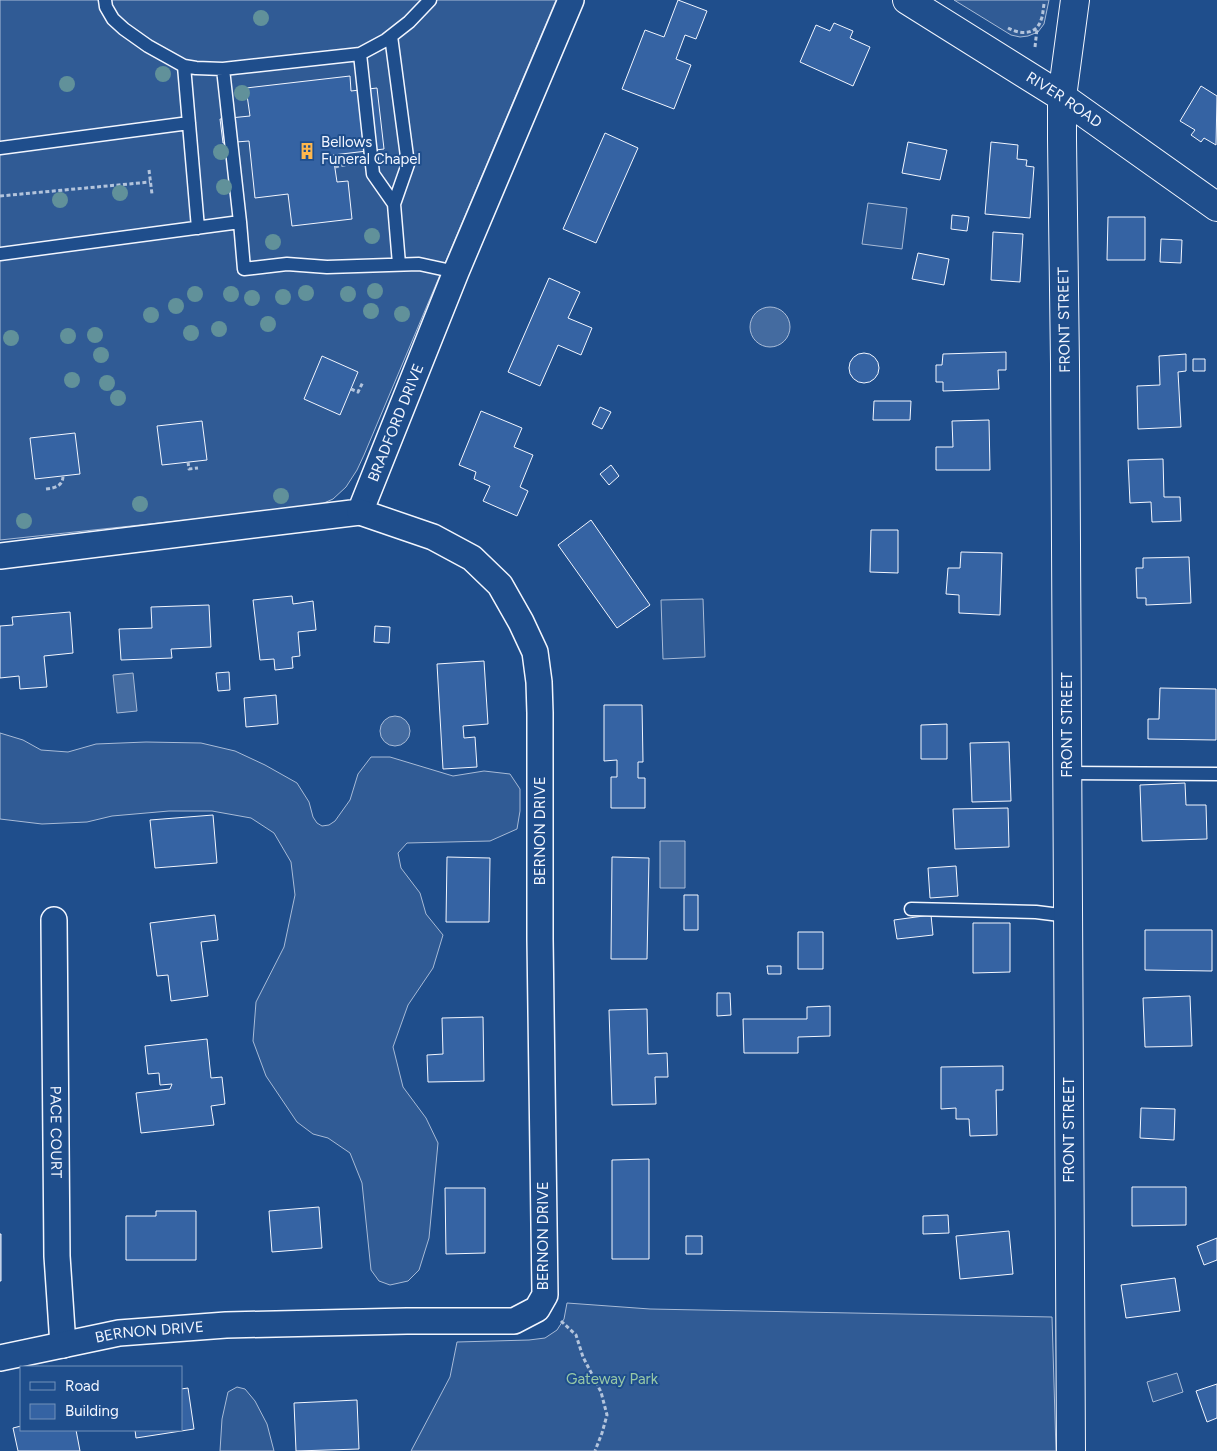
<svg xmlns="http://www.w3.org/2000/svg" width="1217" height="1451" font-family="Figtree,sans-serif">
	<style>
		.built { fill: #305b95; stroke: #a8bbd7 }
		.water { fill: #446ba0; stroke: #a8bbd7 }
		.building { fill: #3563a3; stroke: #f2f6ff }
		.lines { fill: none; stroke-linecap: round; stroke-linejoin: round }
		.lane-casing { stroke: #f2f6ff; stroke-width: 15 }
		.street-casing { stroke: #f2f6ff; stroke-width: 28 }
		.secondary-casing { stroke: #f2f6ff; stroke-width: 30 }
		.path { stroke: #b3c4dc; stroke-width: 3; stroke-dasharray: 4 2.5; stroke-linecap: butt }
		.lane { stroke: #1f4e8c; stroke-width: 12 }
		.street { stroke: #1f4e8c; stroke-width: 25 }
		.secondary { stroke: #1f4e8c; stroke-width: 28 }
		.tree { fill: #61919a }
		.labels { text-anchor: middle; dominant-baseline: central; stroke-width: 4; stroke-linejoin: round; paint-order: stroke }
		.street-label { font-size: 15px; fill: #f2f6ff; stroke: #1f4e8c }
		.poi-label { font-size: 15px; fill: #f2f6ff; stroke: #1f4e8c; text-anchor: start }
		.park-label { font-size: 15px; fill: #97c8a6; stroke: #1f4e8c }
	</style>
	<rect width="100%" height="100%" fill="#1f4e8c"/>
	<path class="built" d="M 0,0 L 556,0 L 364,455 L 357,470 L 346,487 L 333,499 L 317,506 L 0,540 Z
		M 954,0 L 1049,0 L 1044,24 L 1038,32 L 1028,36 L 1020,37 L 1011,35 Z
		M 868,203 L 907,208 L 902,249 L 862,244 Z
		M 703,599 L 705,657 L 663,659 L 661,600 Z
		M 0,733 L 23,740 L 41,750 L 68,752 L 96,744 L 146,742 L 201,743 L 235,751 L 265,765 L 297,783 L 309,802 L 313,817 L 317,823 L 322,826 L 329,825 L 335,821 L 350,800 L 358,774 L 371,757 L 390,757 L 453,776 L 484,771 L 510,774 L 520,789 L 520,811 L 517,829 L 490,841 L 407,843 L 398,853 L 401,868 L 420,893 L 426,914 L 443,935 L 433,968 L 408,1005 L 393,1047 L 403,1087 L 426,1118 L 438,1143 L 429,1238 L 419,1270 L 408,1281 L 390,1285 L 379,1281 L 371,1270 L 362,1183 L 350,1153 L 328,1138 L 313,1134 L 297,1122 L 266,1076 L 253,1041 L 256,1002 L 284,947 L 295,895 L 291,862 L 274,833 L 251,818 L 212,811 L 169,811 L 112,816 L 87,822 L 42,824 L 0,819 Z
		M 567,1303 L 650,1309 L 1052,1317 L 1056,1451 L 411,1451 L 450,1377 L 457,1342 L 529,1340 L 545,1338 L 557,1330 L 564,1319 Z
		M 1177,1373 L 1183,1392 L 1153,1402 L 1147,1382 Z
		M 237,1387 L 245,1389 L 255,1401 L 267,1424 L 274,1451 L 220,1451 L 222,1419 L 228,1392 Z"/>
	<path class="water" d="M750 327a20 20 0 1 1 40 0a20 20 0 1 1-40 0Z
		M 133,673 L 137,711 L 117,713 L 113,675 Z
		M380 731a15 15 0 1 1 30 0a15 15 0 1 1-30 0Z
		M 660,841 L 685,841 L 685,888 L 660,888 Z"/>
	<path class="building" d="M 678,0 L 707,11 L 696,39 L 685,35 L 676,59 L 691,65 L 674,109 L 622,89 L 645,30 L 664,37 Z
		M 834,23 L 853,31 L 850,38 L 870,47 L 853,86 L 800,62 L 816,25 L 830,31 Z
		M 350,76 L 351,91 L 377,88 L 384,149 L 333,155 L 337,182 L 348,181 L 352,219 L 292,226 L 288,194 L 255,198 L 249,141 L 223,143 L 220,119 L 250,116 L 246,88 Z
		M 1201,86 L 1217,96 L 1216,145 L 1204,138 L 1201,142 L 1191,135 L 1195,130 L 1180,121 Z
		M 605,133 L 638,148 L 596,243 L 563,229 Z
		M 908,142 L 947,150 L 940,180 L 902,173 Z
		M 991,142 L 1018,145 L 1017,159 L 1027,160 L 1026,166 L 1034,167 L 1030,218 L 985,214 Z
		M 952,215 L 969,217 L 967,231 L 951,229 Z
		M 1108,217 L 1145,217 L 1145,260 L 1107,260 Z
		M 993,232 L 1023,234 L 1020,282 L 991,280 Z
		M 1161,239 L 1182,240 L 1181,263 L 1160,262 Z
		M 918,253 L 949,259 L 944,285 L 912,279 Z
		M 549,278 L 580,292 L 568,318 L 592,328 L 581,355 L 558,345 L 540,386 L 508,372 Z
		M 1006,352 L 1006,370 L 998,370 L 999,389 L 943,391 L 943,382 L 936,382 L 936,365 L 942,365 L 943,354 Z
		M849 368a15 15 0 1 1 30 0a15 15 0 1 1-30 0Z
		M 1186,354 L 1186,371 L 1178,372 L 1181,427 L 1138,429 L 1137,386 L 1160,385 L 1159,356 Z
		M 322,356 L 358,372 L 340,415 L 304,399 Z
		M 1193,359 L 1205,359 L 1205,371 L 1193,371 Z
		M 874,401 L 911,401 L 910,420 L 873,420 Z
		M 600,407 L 611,412 L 602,429 L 592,424 Z
		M 481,411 L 522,428 L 514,447 L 533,455 L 520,487 L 528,491 L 517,516 L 483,501 L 490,486 L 474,479 L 476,472 L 459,465 Z
		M 989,420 L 990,470 L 936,470 L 936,447 L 953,447 L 952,421 Z
		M 202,421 L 207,460 L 162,465 L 157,426 Z
		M 75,433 L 80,474 L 35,479 L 30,438 Z
		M 1163,459 L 1164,497 L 1180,497 L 1181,521 L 1152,522 L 1151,502 L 1130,503 L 1128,460 Z
		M 611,465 L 619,476 L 609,485 L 600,474 Z
		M 591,520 L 650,605 L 617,628 L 558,545 Z
		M 871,530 L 898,530 L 898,573 L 870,572 Z
		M 961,552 L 1002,553 L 1000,615 L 959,613 L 959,595 L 946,594 L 948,568 L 960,568 Z
		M 1189,557 L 1191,603 L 1146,605 L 1146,598 L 1137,598 L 1136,568 L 1143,568 L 1143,558 Z
		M 292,596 L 293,604 L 313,601 L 316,630 L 298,632 L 300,656 L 292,657 L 293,668 L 275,670 L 274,659 L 260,660 L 253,600 Z
		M 209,605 L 211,647 L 171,649 L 172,658 L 121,660 L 119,629 L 152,628 L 151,607 Z
		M 70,612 L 73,653 L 44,656 L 47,687 L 20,689 L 19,676 L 0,678 L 0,626 L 13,625 L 12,617 Z
		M 375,626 L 390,627 L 389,643 L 374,642 Z
		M 484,661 L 488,724 L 463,726 L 464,738 L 475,737 L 477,767 L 443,769 L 437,664 Z
		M 229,672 L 230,690 L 218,691 L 216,673 Z
		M 1160,688 L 1216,689 L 1216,740 L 1148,739 L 1148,719 L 1159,719 Z
		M 276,695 L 278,724 L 246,727 L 244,698 Z
		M 604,705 L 642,705 L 643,762 L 638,762 L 638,778 L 645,778 L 645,808 L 611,808 L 611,777 L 617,777 L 617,760 L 604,761 Z
		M 947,724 L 947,759 L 921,759 L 921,725 Z
		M 1009,742 L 1011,801 L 972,802 L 970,743 Z
		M 1185,783 L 1186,805 L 1206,805 L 1207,839 L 1142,841 L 1140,785 Z
		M 1008,808 L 1009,847 L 955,849 L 953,809 Z
		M 213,815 L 217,863 L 155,868 L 150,820 Z
		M 447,857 L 490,858 L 489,922 L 446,922 Z
		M 612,857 L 649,858 L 647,959 L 611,959 Z
		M 956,866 L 958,896 L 930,898 L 928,868 Z
		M 684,895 L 698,895 L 698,930 L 684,930 Z
		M 215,915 L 218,940 L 201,942 L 208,996 L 171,1001 L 168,975 L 157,976 L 150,923 Z
		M 931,915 L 933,935 L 897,939 L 894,920 Z
		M 973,923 L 1010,923 L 1010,972 L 973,973 Z
		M 1145,930 L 1212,930 L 1212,971 L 1145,970 Z
		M 798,932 L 823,932 L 823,969 L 798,969 Z
		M 767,966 L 781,966 L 781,974 L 768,974 Z
		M 717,993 L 730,993 L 731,1015 L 717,1016 Z
		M 1190,996 L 1192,1046 L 1145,1047 L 1143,998 Z
		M 830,1006 L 830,1036 L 798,1037 L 798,1053 L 744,1053 L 743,1019 L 807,1019 L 807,1007 Z
		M 647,1009 L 648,1054 L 667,1053 L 668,1077 L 655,1077 L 656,1104 L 612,1105 L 609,1010 Z
		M 483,1017 L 484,1081 L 428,1082 L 427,1055 L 443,1054 L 442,1018 Z
		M 207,1039 L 211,1078 L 222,1077 L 225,1104 L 211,1106 L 214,1125 L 141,1133 L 136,1093 L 170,1089 L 172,1084 L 160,1085 L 159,1073 L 148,1074 L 145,1046 Z
		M 1003,1066 L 1003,1090 L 996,1090 L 997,1135 L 970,1136 L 969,1119 L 956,1119 L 956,1108 L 941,1109 L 941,1067 Z
		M 1141,1108 L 1175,1109 L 1174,1140 L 1140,1138 Z
		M 649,1159 L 649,1259 L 612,1259 L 612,1160 Z
		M 1132,1187 L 1186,1187 L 1186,1225 L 1132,1226 Z
		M 445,1188 L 485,1188 L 485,1253 L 446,1254 Z
		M 319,1207 L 322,1248 L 272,1252 L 269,1211 Z
		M 156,1211 L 196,1211 L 196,1260 L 126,1260 L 126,1216 L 156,1216 Z
		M 948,1215 L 949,1233 L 923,1234 L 923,1216 Z
		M 1009,1231 L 1013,1274 L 960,1279 L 956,1236 Z
		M 0,1234 L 1,1234 L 1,1281 L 0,1281 Z
		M 686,1236 L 702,1236 L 702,1254 L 686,1254 Z
		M 1217,1238 L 1217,1260 L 1204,1265 L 1197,1246 Z
		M 1175,1278 L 1180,1311 L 1126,1318 L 1121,1285 Z
		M 1217,1384 L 1217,1418 L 1207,1422 L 1196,1391 Z
		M 188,1388 L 194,1429 L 136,1438 L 135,1430 L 181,1430 L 181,1389 Z
		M 357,1400 L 359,1449 L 296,1451 L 294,1403 Z
		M 21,1426 L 21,1430 L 76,1430 L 80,1451 L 18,1451 L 13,1428 Z"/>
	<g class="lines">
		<g class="lane-casing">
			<path id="lane" d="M 105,0 L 106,7 L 113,19 L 124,29 L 148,46 L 184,66 L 196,68 L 223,69 L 360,54 L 386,40 L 409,22 L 430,0
				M 391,36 L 408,164 L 394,204 L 399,264
				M 360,54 L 373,174 L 394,204
				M 184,66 L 198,228
				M 223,69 L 240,222
				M 0,148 L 189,123
				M 0,254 L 240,222 L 244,269 L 287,264 L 327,267 L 419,264 L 456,272
				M 1067,773 L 1217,774
				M 911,909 L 1036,912 L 1068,916"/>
		</g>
		<g class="street-casing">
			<g id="street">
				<path id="s1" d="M 0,556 L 360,512 L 456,272 L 571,0"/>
				<path id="s2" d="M 54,920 L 57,1256 L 63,1345"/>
				<path id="s3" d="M 0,1358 L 119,1333 L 226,1325 L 407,1321 L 514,1321 L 537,1309 L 545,1295 L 540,939 L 540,713 L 539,682 L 535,652 L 521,622 L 500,585 L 472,558 L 433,537 L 360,512"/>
			</g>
		</g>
		<g class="secondary-casing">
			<g id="secondary">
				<path id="s4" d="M 907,0 L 1062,97 L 1217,207"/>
				<path d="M 1071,1451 L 1065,364 L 1062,139 L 1062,97 L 1075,0"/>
			</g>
		</g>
		<path class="path" d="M 1008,28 C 1019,34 1036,36 1041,20 C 1043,15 1043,10 1044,4
			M 1035,47 L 1037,29
			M 335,167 L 353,163
			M 149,170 L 152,194
			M 0,196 L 150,182
			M 351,389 L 358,392 L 363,382
			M 188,462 L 189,469 L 198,468
			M 46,489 C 55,488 63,486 63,476
			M 561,1321 L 576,1335 L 583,1357 L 601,1392 L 607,1415 L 602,1433 L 595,1451"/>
		<use href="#lane" class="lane"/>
		<use href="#street" class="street"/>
		<use href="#secondary" class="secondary"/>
	</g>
	<g class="tree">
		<circle cx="261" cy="18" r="8"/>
		<circle cx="163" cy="74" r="8"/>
		<circle cx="67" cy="84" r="8"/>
		<circle cx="242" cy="93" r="8"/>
		<circle cx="221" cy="152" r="8"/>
		<circle cx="224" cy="187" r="8"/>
		<circle cx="120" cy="193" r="8"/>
		<circle cx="60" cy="200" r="8"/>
		<circle cx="372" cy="236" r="8"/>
		<circle cx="273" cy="242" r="8"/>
		<circle cx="375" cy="291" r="8"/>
		<circle cx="306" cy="293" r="8"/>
		<circle cx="195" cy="294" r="8"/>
		<circle cx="231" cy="294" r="8"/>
		<circle cx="348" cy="294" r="8"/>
		<circle cx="283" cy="297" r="8"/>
		<circle cx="252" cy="298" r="8"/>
		<circle cx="176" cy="306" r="8"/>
		<circle cx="371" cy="311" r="8"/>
		<circle cx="402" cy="314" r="8"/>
		<circle cx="151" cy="315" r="8"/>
		<circle cx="268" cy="324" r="8"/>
		<circle cx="219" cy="329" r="8"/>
		<circle cx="191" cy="333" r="8"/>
		<circle cx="95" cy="335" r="8"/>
		<circle cx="68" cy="336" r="8"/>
		<circle cx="11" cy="338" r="8"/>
		<circle cx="101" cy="355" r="8"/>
		<circle cx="72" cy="380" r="8"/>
		<circle cx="107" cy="383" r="8"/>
		<circle cx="118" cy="398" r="8"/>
		<circle cx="281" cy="496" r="8"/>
		<circle cx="140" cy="504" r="8"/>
		<circle cx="24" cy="521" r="8"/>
	</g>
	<defs>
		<g id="building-bare" transform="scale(1.35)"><path d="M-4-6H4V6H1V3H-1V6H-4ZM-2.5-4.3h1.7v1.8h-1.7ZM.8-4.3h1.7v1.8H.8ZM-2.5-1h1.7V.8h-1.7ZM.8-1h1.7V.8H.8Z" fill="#ffb74d" stroke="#1f4e8c" stroke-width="2.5" paint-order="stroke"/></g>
	</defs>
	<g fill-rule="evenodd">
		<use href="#building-bare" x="307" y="151"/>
	</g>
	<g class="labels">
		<g class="street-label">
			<text stroke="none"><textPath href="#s4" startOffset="186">RIVER ROAD</textPath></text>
			<text transform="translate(1064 320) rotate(-91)">FRONT STREET</text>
			<text stroke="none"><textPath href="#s1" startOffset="459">BRADFORD DRIVE</textPath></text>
			<text transform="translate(1067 725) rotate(-90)">FRONT STREET</text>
			<text transform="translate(540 831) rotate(-90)">BERNON DRIVE</text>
			<text transform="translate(1069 1130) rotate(-90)">FRONT STREET</text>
			<text stroke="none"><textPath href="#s2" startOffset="212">PACE COURT</textPath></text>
			<text transform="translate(543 1236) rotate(-90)">BERNON DRIVE</text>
			<text stroke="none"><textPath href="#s3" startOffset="152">BERNON DRIVE</textPath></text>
		</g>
		<g class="poi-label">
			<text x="321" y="142">Bellows<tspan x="321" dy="17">Funeral Chapel</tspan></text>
		</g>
		<g class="park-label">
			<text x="612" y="1379">Gateway Park</text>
		</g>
	</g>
	<rect x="20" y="1366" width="162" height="65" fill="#1f4e8c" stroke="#7391ba"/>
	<rect x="30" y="1382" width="25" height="8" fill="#1f4e8c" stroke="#7391ba"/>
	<text x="65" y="1391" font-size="15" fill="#f2f6ff">Road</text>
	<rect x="30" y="1404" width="25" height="15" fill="#3563a3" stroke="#7391ba"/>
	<text x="65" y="1416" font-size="15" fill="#f2f6ff">Building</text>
</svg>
